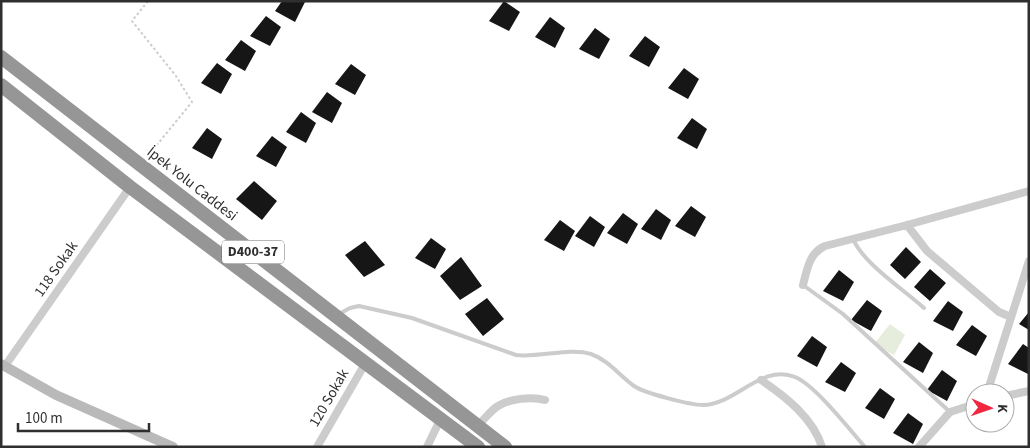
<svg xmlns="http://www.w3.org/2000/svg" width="1030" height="448" font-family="'Source Sans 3',sans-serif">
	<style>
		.green { fill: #e6eddc }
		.building { fill: #161616 }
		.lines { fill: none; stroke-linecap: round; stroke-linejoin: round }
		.path { stroke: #ccc; stroke-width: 2; stroke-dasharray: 2.5 2.5; stroke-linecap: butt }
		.lane { stroke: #ccc; stroke-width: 4 }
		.street { stroke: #ccc; stroke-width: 8 }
		.secondary { stroke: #b9b9b9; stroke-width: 10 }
		.highway { stroke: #969696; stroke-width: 14 }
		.labels { text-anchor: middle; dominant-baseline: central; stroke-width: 5; stroke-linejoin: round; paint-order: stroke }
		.shield { fill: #fff; stroke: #6d6d6d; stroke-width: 1 }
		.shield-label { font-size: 14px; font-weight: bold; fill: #2f2f2f }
		.street-label { font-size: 15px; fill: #2f2f2f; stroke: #fff }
	</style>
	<rect width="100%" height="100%" fill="#fff"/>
	<path class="green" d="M 890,324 L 905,335 L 894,355 L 874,344 Z"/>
	<path class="building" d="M 282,1 L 305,2 L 295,22 L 275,11 Z
		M 504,1 L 520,12 L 509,31 L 489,21 Z
		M 266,16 L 281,27 L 270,46 L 250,36 Z
		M 550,17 L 565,28 L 555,48 L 535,37 Z
		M 595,28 L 610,39 L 599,59 L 579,49 Z
		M 645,36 L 660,47 L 649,67 L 629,56 Z
		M 241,40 L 256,51 L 245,71 L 225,60 Z
		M 217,63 L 232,74 L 221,94 L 201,83 Z
		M 351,64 L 366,75 L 355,95 L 335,84 Z
		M 684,68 L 699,79 L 688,99 L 668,88 Z
		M 327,92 L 342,103 L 332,123 L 312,112 Z
		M 301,112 L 316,123 L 306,143 L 286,132 Z
		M 692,118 L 707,129 L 697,149 L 677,138 Z
		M 207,128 L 222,139 L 212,159 L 192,148 Z
		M 272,136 L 287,147 L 276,167 L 256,156 Z
		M 254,181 L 277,201 L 262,220 L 236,199 Z
		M 691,206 L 706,217 L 695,237 L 675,226 Z
		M 656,209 L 671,220 L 661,240 L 641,229 Z
		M 623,213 L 638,224 L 627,244 L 607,233 Z
		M 590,216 L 605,227 L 594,247 L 575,236 Z
		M 560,220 L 575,231 L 564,251 L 544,240 Z
		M 431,238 L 446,249 L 435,269 L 415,258 Z
		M 365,241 L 385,265 L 364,277 L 345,255 Z
		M 906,247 L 921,262 L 905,279 L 890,265 Z
		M 461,257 L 482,286 L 460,300 L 440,276 Z
		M 930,269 L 946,283 L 930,301 L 914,287 Z
		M 839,270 L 854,282 L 843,301 L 823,291 Z
		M 487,298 L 504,319 L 483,336 L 465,314 Z
		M 867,300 L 882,311 L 871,331 L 851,320 Z
		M 948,301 L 963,312 L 953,331 L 933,321 Z
		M 1029,312 L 1029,330 L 1019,324 Z
		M 972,325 L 987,336 L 976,356 L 956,345 Z
		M 812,336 L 827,347 L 817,367 L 797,356 Z
		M 919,342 L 933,353 L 923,373 L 903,362 Z
		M 1023,344 L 1029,348 L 1028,374 L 1008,364 Z
		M 841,362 L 856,373 L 845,392 L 825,382 Z
		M 942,370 L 957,381 L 947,401 L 927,390 Z
		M 880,388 L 895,399 L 884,419 L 865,408 Z
		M 908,413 L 923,424 L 913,444 L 893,433 Z"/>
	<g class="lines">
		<path class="path" d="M 147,157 L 192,102 L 176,76 L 132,21 L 148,1"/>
		<path class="lane" d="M 853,239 C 864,264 903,289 924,308
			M 803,285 L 843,314 L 950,412
			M 339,314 L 350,308 L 359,306 L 412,318 L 516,355 C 539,358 570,347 591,354 C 608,360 620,376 634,386 C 644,393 690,405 703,405 C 735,405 762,363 795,377 C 815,385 849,429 865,447"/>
		<path class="street" d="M 907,225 L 927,251 L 999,312 L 1011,317
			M 803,285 C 807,270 809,253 825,246 L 907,225 L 1029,191
			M 5,366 L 130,187
			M 761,380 C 785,396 813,418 822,447
			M 987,393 L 1029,261
			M 1005,396 L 1029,391
			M 477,426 C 484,420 490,411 498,406 C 509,399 532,396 545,400
			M 317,447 L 366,362
			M 427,447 L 441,418
			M 919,447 L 950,412 L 975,404"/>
		<path class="secondary" d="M 1,364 L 56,395 L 173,447"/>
		<path class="highway" d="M 1,57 L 505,447
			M 1,85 L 130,187 L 478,447"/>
	</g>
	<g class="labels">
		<rect class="shield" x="222" y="240.5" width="62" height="23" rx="4"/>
		<g class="shield-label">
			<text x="253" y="252">D400-37</text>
		</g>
		<g class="street-label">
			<text transform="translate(192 184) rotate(38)">İpek Yolu Caddesi</text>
			<text transform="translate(56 269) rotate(-55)">118 Sokak</text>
			<text transform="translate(329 398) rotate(-60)">120 Sokak</text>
		</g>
	</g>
	<rect width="1030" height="448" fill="none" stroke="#2f2f2f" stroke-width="5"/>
	<g transform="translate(990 408) rotate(92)"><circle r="24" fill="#ffffff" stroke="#acacac"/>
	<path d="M0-4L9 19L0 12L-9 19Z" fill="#f0273f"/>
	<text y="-8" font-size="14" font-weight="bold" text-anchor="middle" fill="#2f2f2f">K</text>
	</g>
	<path d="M18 423v8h131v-8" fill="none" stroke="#2f2f2f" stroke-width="2.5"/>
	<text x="25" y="423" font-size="15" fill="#2f2f2f" stroke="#ffffff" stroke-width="4" paint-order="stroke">100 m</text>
</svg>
